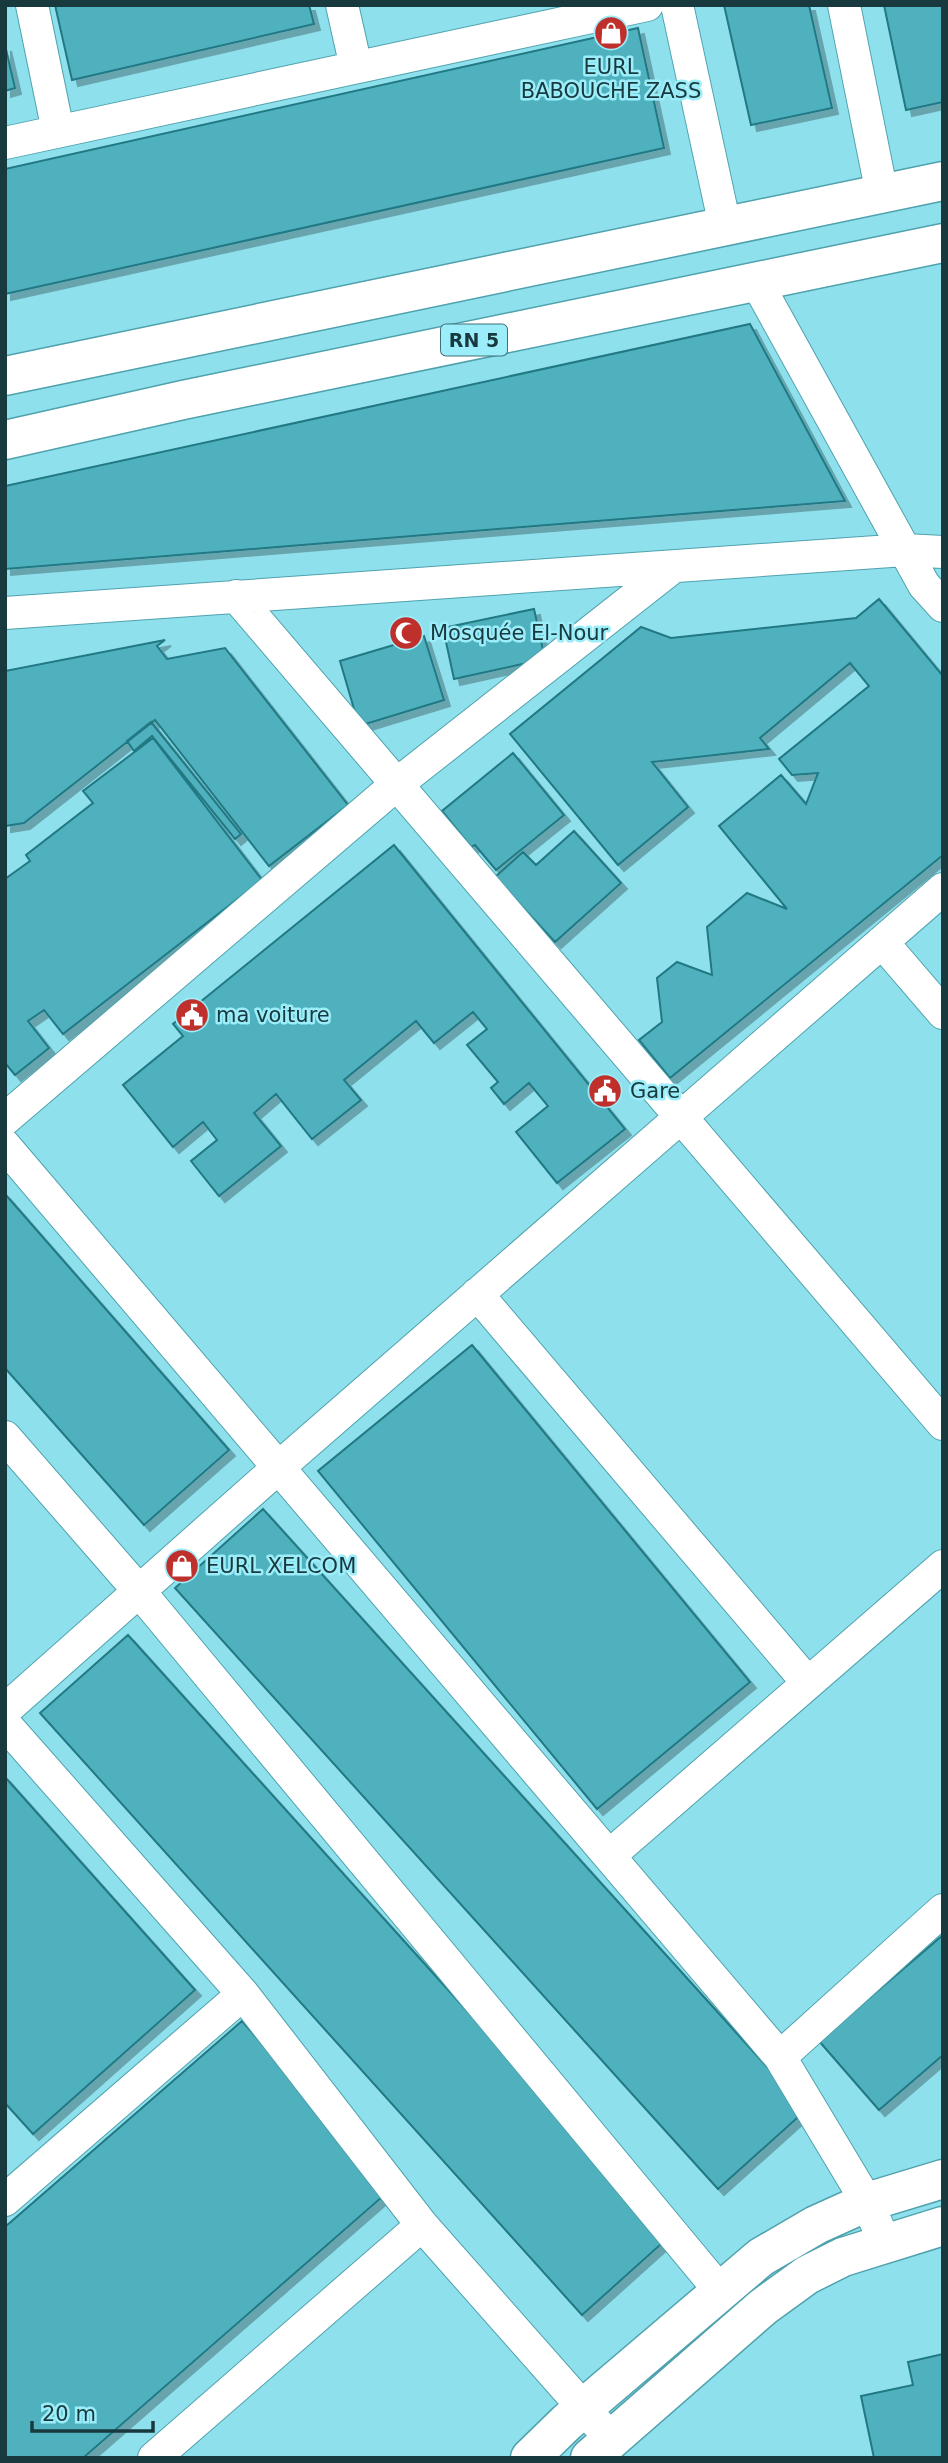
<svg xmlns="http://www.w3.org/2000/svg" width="948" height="2463" font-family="'DejaVu Sans',sans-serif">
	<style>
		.building { fill: #50b1be; stroke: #207984; stroke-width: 2; filter: url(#shadow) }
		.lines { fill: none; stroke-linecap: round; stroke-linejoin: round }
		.minor-casing { stroke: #4fa2ad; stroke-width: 34 }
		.tertiary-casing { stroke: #4fa2ad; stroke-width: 41 }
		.primary-casing { stroke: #4fa2ad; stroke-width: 41 }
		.minor { stroke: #fff; stroke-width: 32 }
		.tertiary { stroke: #fff; stroke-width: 38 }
		.primary { stroke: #fff; stroke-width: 38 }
		.labels { text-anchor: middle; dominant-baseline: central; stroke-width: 5; stroke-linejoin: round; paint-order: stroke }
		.shield { fill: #9bedf9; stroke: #3f7077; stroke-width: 2 }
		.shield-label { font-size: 19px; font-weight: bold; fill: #183a3f }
		.poi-label { font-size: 21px; fill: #183a3f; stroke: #9bedf9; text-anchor: start }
	</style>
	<defs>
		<filter id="shadow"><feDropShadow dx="6" dy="6" stdDeviation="0" flood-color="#0004"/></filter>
	</defs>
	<rect width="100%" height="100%" fill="#8ee0ec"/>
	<path class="building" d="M 55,5 L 309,5 L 314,24 L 72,80 Z
		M 724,5 L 809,5 L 832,108 L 751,125 Z
		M 884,5 L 943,5 L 943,102 L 906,110 Z
		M 638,28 L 664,148 L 5,294 L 5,169 Z
		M 5,45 L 15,88 L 5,91 Z
		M 750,324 L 845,501 L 5,569 L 5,486 Z
		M 879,599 L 943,676 L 943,855 L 670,1078 L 639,1040 L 662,1022 L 657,978 L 677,962 L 712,975 L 707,927 L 747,893 L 787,909 L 719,826 L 781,775 L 806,804 L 818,773 L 792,775 L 779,759 L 869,686 L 850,663 L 760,738 L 769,749 L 652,762 L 688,807 L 618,865 L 510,734 L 641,627 L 671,638 L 856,618 Z
		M 534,609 L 545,659 L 454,679 L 443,628 Z
		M 424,636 L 444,700 L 359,726 L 340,661 Z
		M 165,640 L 157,646 L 167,659 L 225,648 L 348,805 L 269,866 L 155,720 L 24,823 L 5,826 L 5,671 Z
		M 151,722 L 241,834 L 235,839 L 152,736 L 134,751 L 127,741 Z
		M 153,738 L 262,880 L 63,1034 L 44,1010 L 28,1021 L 49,1048 L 15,1075 L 5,1063 L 5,879 L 30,861 L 26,855 L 93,803 L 83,791 Z
		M 513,753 L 564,815 L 496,870 L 475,845 L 471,847 L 442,811 Z
		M 574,831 L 621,883 L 555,942 L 495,877 L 523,852 L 536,865 Z
		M 394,845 L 625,1129 L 557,1183 L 516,1132 L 548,1106 L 529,1083 L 504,1104 L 491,1088 L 498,1082 L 467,1045 L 487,1029 L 473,1012 L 434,1043 L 416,1021 L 344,1080 L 361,1100 L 312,1139 L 276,1094 L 254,1113 L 281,1146 L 219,1196 L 191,1161 L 217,1140 L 203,1122 L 173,1147 L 123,1085 L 183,1036 L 173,1024 Z
		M 5,1194 L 229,1450 L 144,1525 L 5,1368 Z
		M 472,1345 L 750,1682 L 597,1809 L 318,1471 Z
		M 263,1509 L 806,2110 L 718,2189 L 175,1588 Z
		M 128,1635 L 670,2236 L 582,2315 L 40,1713 Z
		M 5,1777 L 195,1990 L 33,2134 L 5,2103 Z
		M 943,1935 L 943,2055 L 879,2110 L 819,2041 Z
		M 242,2021 L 390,2190 L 83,2458 L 5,2458 L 5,2227 Z
		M 943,2354 L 943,2458 L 874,2458 L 861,2396 L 913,2385 L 908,2362 Z"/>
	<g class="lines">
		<g class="minor-casing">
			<path id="minor" d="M 32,5 L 58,131
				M 342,5 L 356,67
				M 677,5 L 725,226
				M 844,5 L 882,194
				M 5,143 L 647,5
				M 756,281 L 924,585 L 943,606
				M 236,596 L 943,1424
				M 5,613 L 905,550 L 943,552
				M 882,942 L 943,1013
				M 5,1119 L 397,784 L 673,567
				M 5,1146 L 780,2057 L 867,2202 L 885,2243
				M 477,1294 L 808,1683
				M 5,1437 L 139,1591 L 721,2292
				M 5,1710 L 279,1467 L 943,889
				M 5,1724 L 243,1994 L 422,2225 L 611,2439
				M 609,1856 L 943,1566
				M 780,2057 L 943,1910
				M 5,2200 L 243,1994
				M 154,2458 L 422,2225"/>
		</g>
		<g class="tertiary-casing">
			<path id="tertiary" d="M 530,2458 L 567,2422 L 761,2257 L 816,2225 L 867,2202 L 943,2179
				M 590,2458 L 763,2307 L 807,2275 L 843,2257 L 943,2226"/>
		</g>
		<g class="primary-casing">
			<path id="primary" d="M 5,376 L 943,181
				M 5,440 L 183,400 L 943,243"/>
		</g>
		<use href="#minor" class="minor"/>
		<use href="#tertiary" class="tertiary"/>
		<use href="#primary" class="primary"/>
	</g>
	<defs>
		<g id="shop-disc" transform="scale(1.75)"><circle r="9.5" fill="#bf302c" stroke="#9bedf9"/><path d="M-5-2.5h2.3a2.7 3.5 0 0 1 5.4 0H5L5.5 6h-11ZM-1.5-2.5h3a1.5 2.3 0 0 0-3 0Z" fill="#fff"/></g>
		<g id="mosque-disc" transform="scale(1.75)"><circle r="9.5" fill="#bf302c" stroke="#9bedf9"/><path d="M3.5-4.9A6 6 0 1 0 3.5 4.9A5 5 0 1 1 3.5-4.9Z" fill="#fff"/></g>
		<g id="civic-disc" transform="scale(1.75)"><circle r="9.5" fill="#bf302c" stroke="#9bedf9"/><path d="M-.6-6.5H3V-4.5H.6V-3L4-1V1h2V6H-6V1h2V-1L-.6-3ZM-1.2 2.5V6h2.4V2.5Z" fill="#fff"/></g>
	</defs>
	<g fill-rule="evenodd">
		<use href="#shop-disc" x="611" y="33"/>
		<use href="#mosque-disc" x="406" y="633"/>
		<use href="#civic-disc" x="192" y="1015"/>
		<use href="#civic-disc" x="605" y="1091"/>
		<use href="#shop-disc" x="182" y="1566"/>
	</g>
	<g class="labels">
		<rect class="shield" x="441" y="324.5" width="66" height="31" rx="5"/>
		<g class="shield-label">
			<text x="474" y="340">RN 5</text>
		</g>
		<g class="poi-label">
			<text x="611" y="67" text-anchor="middle">EURL<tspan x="611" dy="24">BABOUCHE ZASS</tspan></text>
			<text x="430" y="633">Mosquée El-Nour</text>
			<text x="216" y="1015">ma voiture</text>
			<text x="630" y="1091">Gare</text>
			<text x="206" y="1566">EURL XELCOM</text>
		</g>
	</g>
	<rect width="948" height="2463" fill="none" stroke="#183a3f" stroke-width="14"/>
	<path d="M32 2421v10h121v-10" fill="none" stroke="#183a3f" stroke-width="3.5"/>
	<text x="42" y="2421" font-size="21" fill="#183a3f" stroke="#9bedf9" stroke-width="5" paint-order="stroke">20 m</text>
</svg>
